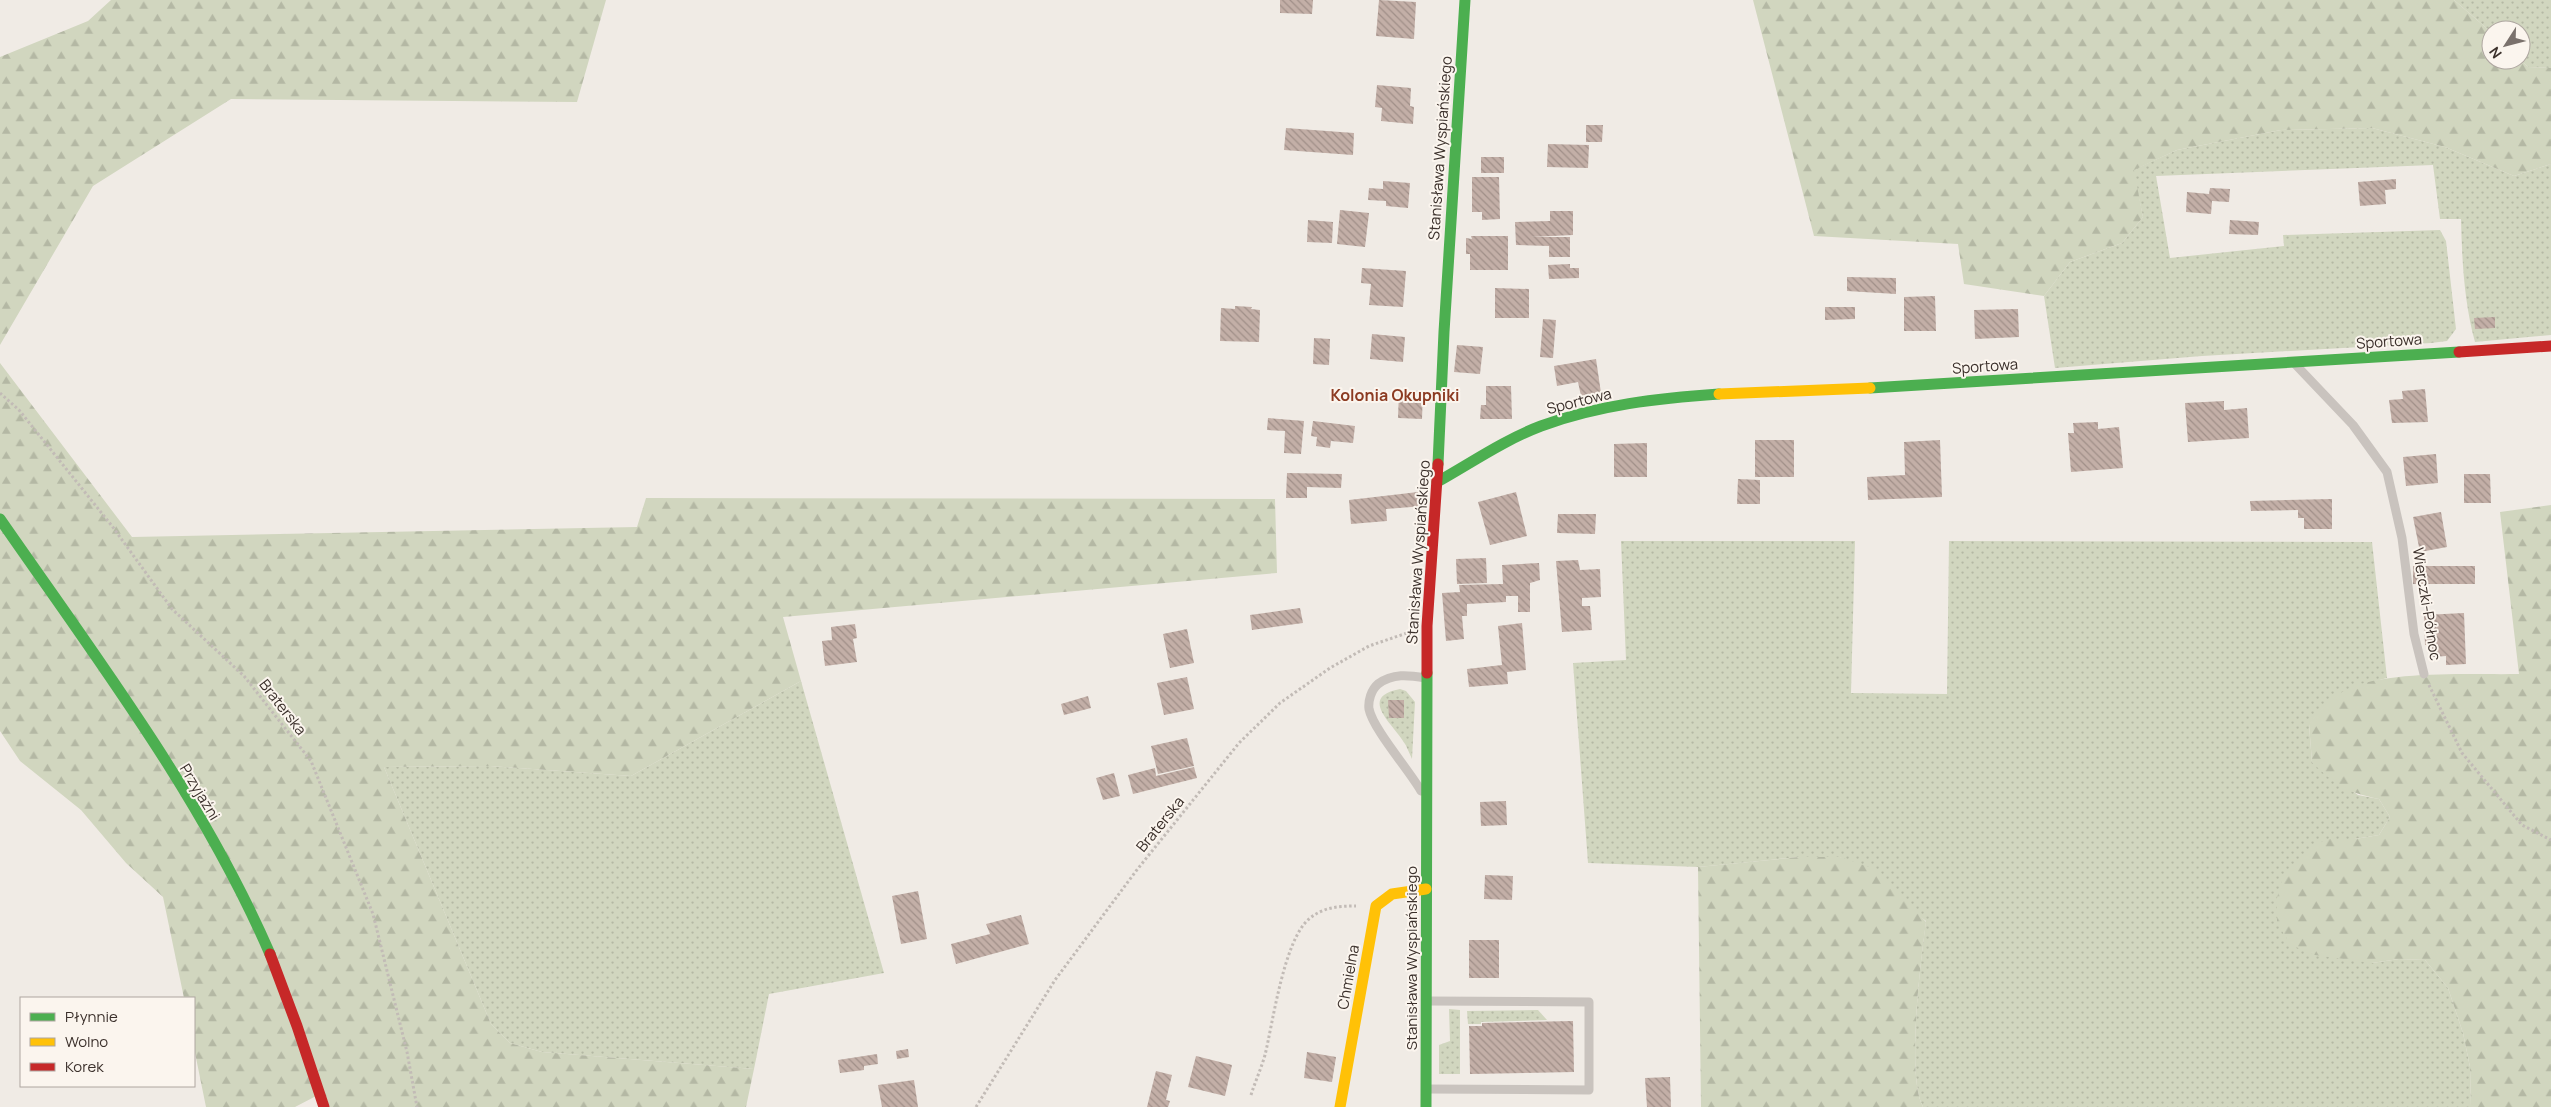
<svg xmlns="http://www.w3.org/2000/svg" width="2551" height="1107" font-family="Manrope,sans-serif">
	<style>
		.grass { fill: url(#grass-dots) }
		.forest { fill: url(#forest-firs) }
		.building { fill: url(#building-back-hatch) }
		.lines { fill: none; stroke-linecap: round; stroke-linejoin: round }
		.path { stroke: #c2bbb6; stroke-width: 3; stroke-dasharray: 2.5 2.5; stroke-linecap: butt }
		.lane { stroke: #c9c3be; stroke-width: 9 }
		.fast { stroke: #4caf50; stroke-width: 11 }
		.slow { stroke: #ffc107; stroke-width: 11 }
		.jam { stroke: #c62828; stroke-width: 11 }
		.labels { text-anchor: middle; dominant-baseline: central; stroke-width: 4; stroke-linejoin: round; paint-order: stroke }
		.street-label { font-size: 15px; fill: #3b302b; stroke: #fbf5ee }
		.neighbourhood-label { font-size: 16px; font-weight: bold; fill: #8c3b22; stroke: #fbf5ee }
	</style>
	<defs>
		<pattern id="grass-dots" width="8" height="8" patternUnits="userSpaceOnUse" patternTransform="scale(1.25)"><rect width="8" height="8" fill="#d1d6bf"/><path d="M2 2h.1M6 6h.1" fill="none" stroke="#b4b8a4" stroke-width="1.8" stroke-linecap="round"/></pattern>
		<pattern id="forest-firs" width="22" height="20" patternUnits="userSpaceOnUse" patternTransform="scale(1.25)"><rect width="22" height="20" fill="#d1d6bf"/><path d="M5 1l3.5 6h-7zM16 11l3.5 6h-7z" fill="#b4b8a4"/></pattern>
		<pattern id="building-back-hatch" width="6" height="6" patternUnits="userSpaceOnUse" patternTransform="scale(1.25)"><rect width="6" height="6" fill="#c3afa7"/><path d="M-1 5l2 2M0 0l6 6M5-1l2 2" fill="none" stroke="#a08f88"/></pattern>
	</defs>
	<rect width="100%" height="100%" fill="#f0ebe5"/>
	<path class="grass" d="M 2454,0 L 2551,0 L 2551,68 L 2528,67 L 2521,60 L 2521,30 L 2491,30 L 2491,32 Z
		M 2372,128 L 2445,147 L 2514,176 L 2551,164 L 2551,335 L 2475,342 C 2464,302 2462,260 2461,219 L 2440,219 L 2433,165 L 2156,176 L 2170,258 L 2284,246 L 2283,235 L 2440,230 L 2446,241 L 2456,329 L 2447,341 L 2431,343 L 2202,356 L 2055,368 L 2044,296 L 2070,262 L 2122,243 L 2143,217 L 2133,170 L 2177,150 L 2281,130 Z
		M 1621,541 L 1855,541 L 1851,693 L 1947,694 L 1949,541 L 2372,542 L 2387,678 C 2350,688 2333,693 2309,725 L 2312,762 L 2358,795 L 2379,799 L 2390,817 L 2379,835 L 2355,839 L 2372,963 L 2399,959 L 2425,960 L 2448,988 L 2463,1033 L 2470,1067 L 2471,1107 L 1923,1107 C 1906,1076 1921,959 1926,921 L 1840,857 L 1799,857 L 1698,867 L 1588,863 L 1573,663 L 1626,660 Z
		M 801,681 L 884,973 L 769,994 L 754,1069 L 542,1052 L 510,1043 L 491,1024 L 384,767 L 490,766 L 631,776 Z
		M 1400,689 L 1406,691 L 1415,702 L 1412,759 C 1409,753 1407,746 1403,741 C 1392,723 1358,697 1400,689 Z
		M 1449,1009 L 1460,1010 L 1460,1074 L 1439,1074 L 1439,1045 L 1450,1041 Z
		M 1538,1010 L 1547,1020 L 1481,1022 L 1481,1024 L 1468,1024 L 1467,1011 Z"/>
	<path class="forest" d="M 111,0 L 606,0 L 577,102 L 231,99 L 93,186 L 0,345 L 0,57 L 88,21 Z
		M 1753,0 L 2454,0 L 2491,32 L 2491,60 L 2521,60 L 2528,67 L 2551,68 L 2551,164 L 2514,176 L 2445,147 L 2372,128 L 2281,130 L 2177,150 L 2134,170 L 2143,217 L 2122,243 L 2070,262 L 2044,296 L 1964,284 L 1958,244 L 1814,236 Z
		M 0,363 L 132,537 L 637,527 L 646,498 L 1275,499 L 1277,573 L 783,617 L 801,681 L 631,776 L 490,766 L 384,767 L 491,1024 L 510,1043 L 542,1052 L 754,1069 L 746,1107 L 325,1107 L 320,1094 L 295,1107 L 206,1107 L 194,1048 L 194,998 L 184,998 L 163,897 L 126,863 L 81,810 L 20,761 L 0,731 Z
		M 2551,505 L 2551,1107 L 2471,1107 L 2470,1067 L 2463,1033 L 2448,988 L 2425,960 L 2399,959 L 2372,963 L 2315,955 L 2291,945 L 2277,923 L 2277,898 L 2282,880 L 2305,853 L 2326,839 L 2355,839 L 2379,835 L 2390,817 L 2379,799 C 2346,792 2335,785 2312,762 L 2309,724 C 2320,710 2331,697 2348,689 C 2389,670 2472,675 2519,674 L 2500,512 Z
		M 1799,857 L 1840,857 L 1878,870 L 1926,922 C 1921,960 1906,1076 1923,1107 L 1701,1107 L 1698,867 Z"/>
	<path class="building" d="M 1280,0 L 1313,0 L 1312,14 L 1280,13 Z
		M 1379,0 L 1416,2 L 1414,39 L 1376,36 Z
		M 1377,85 L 1411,88 L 1410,106 L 1414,107 L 1413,124 L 1381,121 L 1382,108 L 1375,107 Z
		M 1586,125 L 1603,125 L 1602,142 L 1586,142 Z
		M 1286,128 L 1354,133 L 1353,155 L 1284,150 Z
		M 1548,144 L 1589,145 L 1588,168 L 1547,167 Z
		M 1481,157 L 1504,157 L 1504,173 L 1481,173 Z
		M 1472,177 L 1499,177 L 1500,219 L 1482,220 L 1482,212 L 1472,212 Z
		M 2396,179 L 2396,189 L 2385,190 L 2386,204 L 2360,206 L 2358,182 Z
		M 1383,181 L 1410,183 L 1408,208 L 1386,206 L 1386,201 L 1368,200 L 1369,188 L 1383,189 Z
		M 2210,188 L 2230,189 L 2229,202 L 2212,201 L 2211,214 L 2186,212 L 2187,192 L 2209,194 Z
		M 1340,210 L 1369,213 L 1365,247 L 1337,244 Z
		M 1550,211 L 1573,211 L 1573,235 L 1531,237 L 1570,237 L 1570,257 L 1549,257 L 1549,246 L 1516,245 L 1515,222 L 1550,221 Z
		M 1308,220 L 1333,222 L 1332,243 L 1307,242 Z
		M 2230,220 L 2259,222 L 2258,235 L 2229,234 Z
		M 1471,236 L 1508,236 L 1508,270 L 1470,270 L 1470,254 L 1466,254 L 1466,238 L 1472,239 Z
		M 1570,264 L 1570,268 L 1579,268 L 1579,278 L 1549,279 L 1548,265 Z
		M 1362,268 L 1406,271 L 1403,307 L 1369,305 L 1371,284 L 1361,283 Z
		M 1847,277 L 1896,278 L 1896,294 L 1847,291 Z
		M 1495,288 L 1529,289 L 1529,318 L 1495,318 Z
		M 1935,296 L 1936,331 L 1904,331 L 1904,297 Z
		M 1235,306 L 1252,307 L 1251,309 L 1260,310 L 1259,342 L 1220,341 L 1221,308 L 1235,309 Z
		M 1825,307 L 1855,307 L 1855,319 L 1825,320 Z
		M 2018,309 L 2019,337 L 1975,339 L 1974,310 Z
		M 2495,317 L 2495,328 L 2475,329 L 2474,318 Z
		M 1543,319 L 1556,320 L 1553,358 L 1540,357 Z
		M 1372,334 L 1405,337 L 1403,362 L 1370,359 Z
		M 1314,338 L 1330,339 L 1329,365 L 1313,364 Z
		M 1457,345 L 1483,347 L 1480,374 L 1454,372 Z
		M 1596,359 L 1601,393 L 1581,396 L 1578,382 L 1557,386 L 1554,366 Z
		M 1486,386 L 1511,386 L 1512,419 L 1480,419 L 1481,405 L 1486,405 Z
		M 2425,389 L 2428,422 L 2392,423 L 2389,400 L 2403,399 L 2402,391 Z
		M 1399,390 L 1423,391 L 1422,419 L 1398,418 Z
		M 2224,401 L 2224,410 L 2247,408 L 2249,438 L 2188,442 L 2185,403 Z
		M 1268,418 L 1304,421 L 1301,454 L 1284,453 L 1285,431 L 1267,430 Z
		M 1313,421 L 1355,426 L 1353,443 L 1331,441 L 1330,448 L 1316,446 L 1317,437 L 1311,436 Z
		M 2098,422 L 2098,429 L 2119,427 L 2123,468 L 2071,472 L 2068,433 L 2074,433 L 2073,423 Z
		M 1755,440 L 1794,440 L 1794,477 L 1755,477 Z
		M 1940,440 L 1942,497 L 1868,500 L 1867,477 L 1905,475 L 1904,442 Z
		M 1647,443 L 1647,477 L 1614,477 L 1614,444 Z
		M 2436,454 L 2438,483 L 2406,486 L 2403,457 Z
		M 1287,473 L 1342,474 L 1341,488 L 1307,487 L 1307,498 L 1286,498 Z
		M 2464,474 L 2490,474 L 2491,503 L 2464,503 Z
		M 1738,479 L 1760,480 L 1760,504 L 1737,504 Z
		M 1418,492 L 1424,506 L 1386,509 L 1387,521 L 1351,524 L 1349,500 Z
		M 1516,492 L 1527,536 L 1490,545 L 1478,502 Z
		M 2332,499 L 2332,529 L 2304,529 L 2304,518 L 2298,518 L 2298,510 L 2251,511 L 2250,501 Z
		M 2441,512 L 2447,547 L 2420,552 L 2413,517 Z
		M 1558,514 L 1596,514 L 1595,534 L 1557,533 Z
		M 1486,558 L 1487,583 L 1457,584 L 1456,559 Z
		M 1578,560 L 1580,570 L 1600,569 L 1601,597 L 1582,598 L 1582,606 L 1590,606 L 1592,630 L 1562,632 L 1556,561 Z
		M 1539,563 L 1540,580 L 1530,583 L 1530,612 L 1518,612 L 1518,596 L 1506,596 L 1506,602 L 1467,604 L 1467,616 L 1462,616 L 1464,639 L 1446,641 L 1442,593 L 1460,592 L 1459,585 L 1503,584 L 1502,565 Z
		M 2413,566 L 2475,566 L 2475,584 L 2413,584 Z
		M 1300,608 L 1303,623 L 1252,630 L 1250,615 Z
		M 2464,613 L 2466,664 L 2446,665 L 2446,656 L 2432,657 L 2432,645 L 2425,645 L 2424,615 Z
		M 1522,623 L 1526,670 L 1507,672 L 1508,684 L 1469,687 L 1467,669 L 1502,665 L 1498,626 Z
		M 855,624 L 857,638 L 853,639 L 857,662 L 825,666 L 822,641 L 832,640 L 831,627 Z
		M 1187,629 L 1194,663 L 1170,668 L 1163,634 Z
		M 1187,677 L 1194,709 L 1164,715 L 1157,683 Z
		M 1088,696 L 1091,708 L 1064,715 L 1061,704 Z
		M 1388,700 L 1404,700 L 1404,718 L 1389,718 Z
		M 1187,738 L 1194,766 L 1158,774 L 1151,746 Z
		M 1194,767 L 1197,778 L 1133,794 L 1128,775 L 1155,768 L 1156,776 Z
		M 1114,773 L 1120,796 L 1103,800 L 1096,778 Z
		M 1506,801 L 1507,825 L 1481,826 L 1480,802 Z
		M 1485,875 L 1513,876 L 1512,900 L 1484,899 Z
		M 918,891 L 927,939 L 901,944 L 892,896 Z
		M 1021,915 L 1029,944 L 956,964 L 951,944 L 990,934 L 986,924 Z
		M 1469,940 L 1499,940 L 1499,978 L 1469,978 Z
		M 1573,1021 L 1574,1072 L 1470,1074 L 1469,1026 L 1482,1026 L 1482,1023 Z
		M 908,1049 L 909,1057 L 897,1059 L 896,1051 Z
		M 1307,1052 L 1336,1057 L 1332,1082 L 1304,1078 Z
		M 877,1054 L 878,1064 L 864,1066 L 864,1070 L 840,1073 L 838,1060 Z
		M 1196,1056 L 1232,1065 L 1225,1096 L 1188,1087 Z
		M 1156,1071 L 1172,1075 L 1166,1100 L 1170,1101 L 1168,1107 L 1147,1107 Z
		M 1670,1077 L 1671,1107 L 1647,1107 L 1645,1078 Z
		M 914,1080 L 918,1107 L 882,1107 L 878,1085 Z"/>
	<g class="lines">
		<path class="path" d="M 0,393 L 19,410 L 112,526 L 172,609 L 244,676 L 311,761 L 373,914 L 407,1052 L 417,1107
			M 2429,685 L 2462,753 L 2522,825 L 2551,840
			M 1251,1095 C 1255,1082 1261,1069 1265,1055 C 1273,1022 1284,940 1309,919 C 1323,907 1339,906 1356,906
			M 976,1107 L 1055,980 L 1136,871 L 1239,743 L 1280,703 L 1330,668 L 1369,646 L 1407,633"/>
		<path class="lane" d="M 2295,364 L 2353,425 L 2387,472 L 2402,538 L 2414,634 L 2424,674
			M 1421,791 C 1409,770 1373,729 1369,709 C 1368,701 1371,690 1378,684 C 1393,673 1408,675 1426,678
			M 1426,1089 L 1589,1090 L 1589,1002 L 1428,1001"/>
		<path class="fast" d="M 1870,388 L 2459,352
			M 1438,464 L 1444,332 L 1465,0
			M 1437,482 C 1471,463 1504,440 1541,426 C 1598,405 1659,398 1719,394
			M 0,519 C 97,659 202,797 270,954
			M 1426,1107 L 1427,673"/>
		<path class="slow" d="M 1719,394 L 1870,388
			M 1340,1107 L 1376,906 L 1392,894 L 1426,889"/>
		<path class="jam" d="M 2459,352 L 2551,346
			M 1427,673 L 1427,626 L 1438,464
			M 270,954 L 297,1026 L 324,1107"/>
	</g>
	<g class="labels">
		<g class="street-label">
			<text transform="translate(1440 148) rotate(-86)">Stanisława Wyspiańskiego</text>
			<text transform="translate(2389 341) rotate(-4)">Sportowa</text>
			<text transform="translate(1985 366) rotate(-4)">Sportowa</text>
			<text transform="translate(1579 401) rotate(-14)">Sportowa</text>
			<text transform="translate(1418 552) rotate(-86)">Stanisława Wyspiańskiego</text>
			<text transform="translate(2427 604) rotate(81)">Wierczki-Północ</text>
			<text transform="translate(283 707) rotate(52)">Braterska</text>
			<text transform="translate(200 792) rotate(59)">Przyjaźni</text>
			<text transform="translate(1160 824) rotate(-51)">Braterska</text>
			<text transform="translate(1411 958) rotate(-90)">Stanisława Wyspiańskiego</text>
			<text transform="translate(1348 977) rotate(-80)">Chmielna</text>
		</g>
		<g class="neighbourhood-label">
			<text x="1395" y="395">Kolonia Okupniki</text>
		</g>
	</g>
	<rect x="20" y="997" width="175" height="90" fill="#fbf5ee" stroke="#aea6a0"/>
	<rect x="30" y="1013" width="25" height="8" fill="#4caf50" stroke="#aea6a0"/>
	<text x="65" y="1022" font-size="15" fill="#3b302b">Płynnie</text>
	<rect x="30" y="1038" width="25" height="8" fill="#ffc107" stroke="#aea6a0"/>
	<text x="65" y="1047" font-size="15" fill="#3b302b">Wolno</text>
	<rect x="30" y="1063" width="25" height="8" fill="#c62828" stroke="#aea6a0"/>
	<text x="65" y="1072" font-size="15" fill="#3b302b">Korek</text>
	<g transform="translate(2506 45) rotate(234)"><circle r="24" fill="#fbf5ee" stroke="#aea6a0"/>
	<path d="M0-4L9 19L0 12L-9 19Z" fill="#7a716c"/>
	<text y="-8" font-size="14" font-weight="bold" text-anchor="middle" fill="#3b302b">N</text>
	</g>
</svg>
